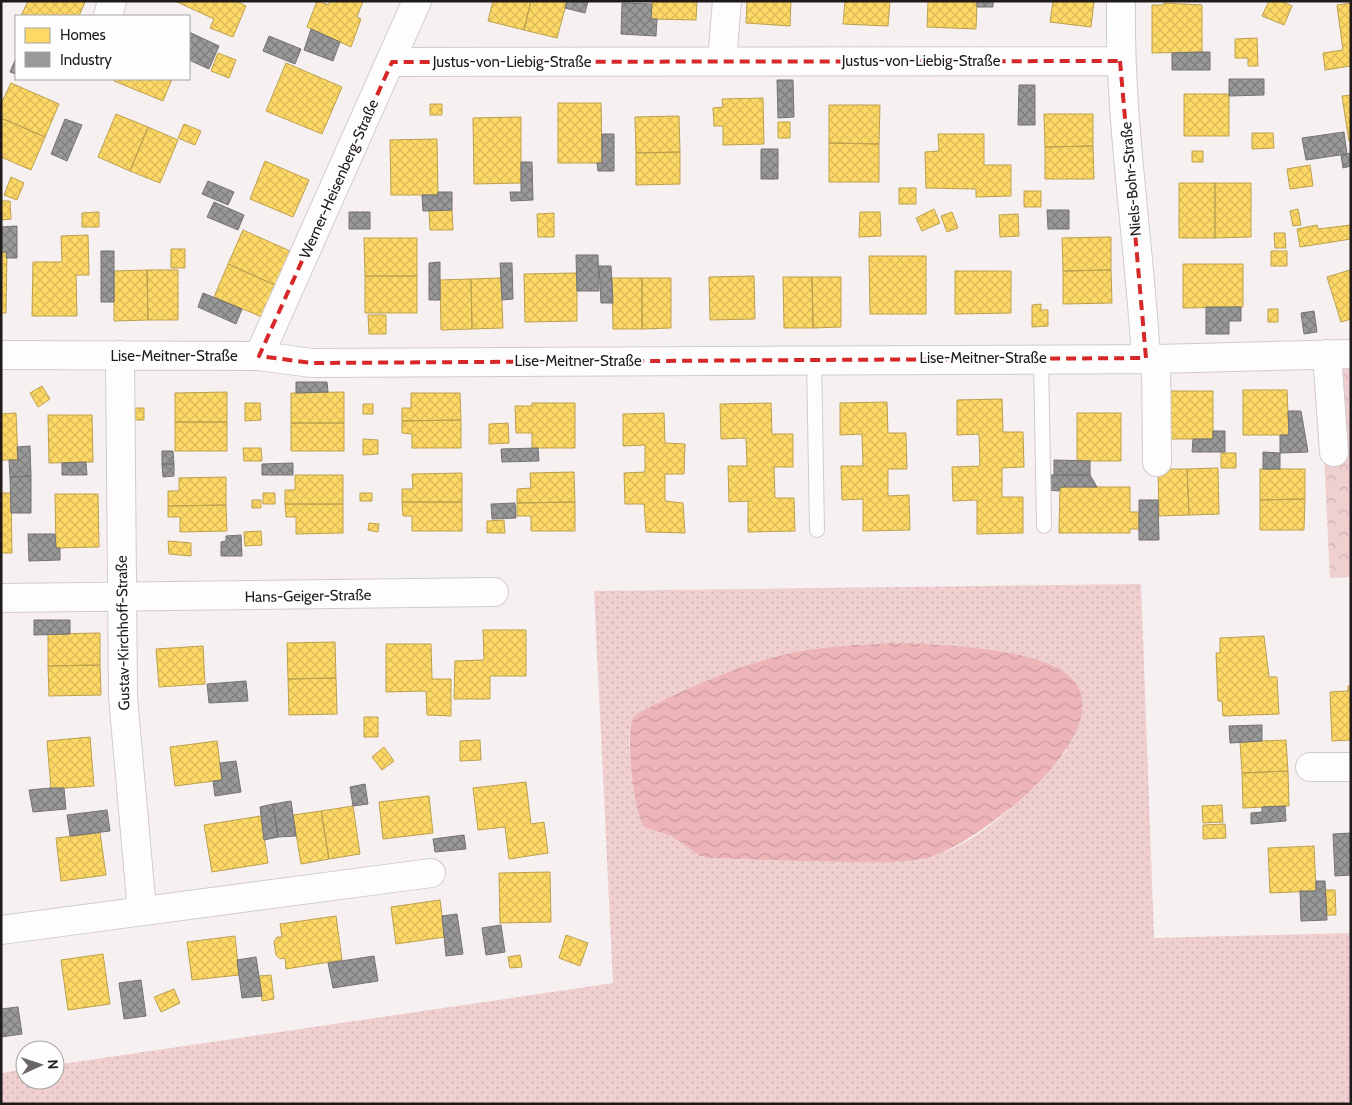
<svg xmlns="http://www.w3.org/2000/svg" width="1352" height="1105" font-family="Cabin,sans-serif">
	<style>
		.grass { fill: url(#grass-dots); fill-rule: evenodd }
		.park { fill: url(#park-crowns) }
		.water { fill: url(#water-waves) }
		.homes { fill: url(#homes-cross-hatch); stroke: #bca050 }
		.industry { fill: url(#industry-cross-hatch); stroke: #757373 }
		.lines { fill: none; stroke-linecap: round; stroke-linejoin: round }
		.service-casing { stroke: #d1cbcc; stroke-width: 16 }
		.minor-casing { stroke: #d1cbcc; stroke-width: 30 }
		.service { stroke: #fefdfd; stroke-width: 14 }
		.minor { stroke: #fefdfd; stroke-width: 28 }
		.marked { fill: none; stroke: #d62828; stroke-width: 4; stroke-dasharray: 10 6; stroke-linejoin: round }
		.labels { text-anchor: middle; dominant-baseline: central; stroke-width: 5; stroke-linejoin: round; paint-order: stroke }
		.street-label { font-size: 15px; fill: #201b1b; stroke: #fefefe }
	</style>
	<defs>
		<pattern id="grass-dots" width="8" height="8" patternUnits="userSpaceOnUse" patternTransform="scale(1.25)"><rect width="8" height="8" fill="#efcfd0"/><path d="M2 2h.1M6 6h.1" fill="none" stroke="#cdb1b2" stroke-width="1.8" stroke-linecap="round"/></pattern>
		<pattern id="park-crowns" width="20" height="18" patternUnits="userSpaceOnUse" patternTransform="scale(1.25)"><rect width="20" height="18" fill="#efcfd0"/><path d="M2 6a3 3 0 1 1 6 0M12 15a3 3 0 1 1 6 0" fill="none" stroke="#cdb1b2"/></pattern>
		<pattern id="water-waves" width="16" height="10" patternUnits="userSpaceOnUse" patternTransform="scale(1.25)"><rect width="16" height="10" fill="#edb5b8"/><path d="M0 5q4-4 8 0t8 0" fill="none" stroke="#cb9b9e"/></pattern>
		<pattern id="homes-cross-hatch" width="8" height="8" patternUnits="userSpaceOnUse" patternTransform="scale(1.25)"><rect width="8" height="8" fill="#ffd966"/><path d="M0 0l8 8M0 8l8-8" fill="none" stroke="#daba58"/></pattern>
		<pattern id="industry-cross-hatch" width="8" height="8" patternUnits="userSpaceOnUse" patternTransform="scale(1.25)"><rect width="8" height="8" fill="#999"/><path d="M0 0l8 8M0 8l8-8" fill="none" stroke="#7c7c7c"/></pattern>
	</defs>
	<rect width="100%" height="100%" fill="#f7f0f0"/>
	<path class="grass" d="M 1141,584 L 1154,938 L 1351,933 L 1351,1104 L 1,1104 L 1,1073 L 25,1069 L 25,1080 L 55,1080 L 55,1065 L 613,983 L 594,591 ZM 893,643 C 941,644 986,648 1034,660 L 1067,750 C 1035,785 999,825 956,847 C 918,865 877,862 836,862 C 794,861 752,860 711,858 L 700,856 L 671,836 L 645,827 C 639,804 624,746 631,724 C 633,720 637,715 640,712 C 683,689 735,667 782,655 C 818,646 856,645 893,643 Z"/>
	<path class="park" d="M 1319,354 L 1351,354 L 1351,577 L 1330,578 Z"/>
	<path class="water" d="M 893,643 C 934,644 1047,647 1074,681 C 1118,736 976,845 930,857 C 902,864 874,862 847,862 C 801,861 756,860 711,858 L 700,856 L 671,836 L 644,827 C 634,812 627,742 631,724 C 633,718 636,715 640,712 C 683,689 735,667 782,655 C 818,646 856,645 893,643 Z"/>
	<path class="homes" d="M 28,1 L 82,1 L 85,2 L 79,16 L 21,16 Z
		M 175,1 L 236,1 L 246,6 L 233,37 L 210,28 L 214,19 Z
		M 317,1 L 329,5 L 330,1 L 363,1 L 357,17 L 361,19 L 351,47 L 307,27 Z
		M 493,1 L 531,1 L 524,30 L 488,21 Z
		M 531,1 L 567,1 L 557,38 L 524,30 Z
		M 652,1 L 697,1 L 696,20 L 651,19 Z
		M 742,1 L 791,1 L 790,26 L 746,23 L 747,2 Z
		M 845,1 L 890,1 L 888,26 L 843,24 Z
		M 928,1 L 977,1 L 976,29 L 927,27 Z
		M 1053,1 L 1094,1 L 1091,27 L 1050,22 Z
		M 1269,1 L 1282,1 L 1292,6 L 1284,25 L 1262,16 Z
		M 1164,3 L 1202,5 L 1202,52 L 1152,53 L 1152,5 L 1162,5 Z
		M 1351,3 L 1351,66 L 1325,70 L 1323,53 L 1343,50 L 1337,5 Z
		M 1257,38 L 1258,66 L 1248,66 L 1248,58 L 1235,58 L 1235,39 Z
		M 218,53 L 236,60 L 229,78 L 211,71 Z
		M 286,63 L 342,87 L 322,134 L 266,111 Z
		M 115,79 L 172,79 L 163,101 L 114,81 Z
		M 11,83 L 59,104 L 45,137 L 1,118 L 1,104 Z
		M 1184,94 L 1229,94 L 1229,136 L 1184,136 Z
		M 1351,95 L 1351,141 L 1349,141 L 1342,96 Z
		M 763,98 L 764,144 L 723,145 L 723,126 L 714,126 L 713,108 L 723,107 L 722,99 Z
		M 558,103 L 601,103 L 602,163 L 558,163 Z
		M 430,104 L 442,104 L 442,115 L 430,115 Z
		M 829,105 L 880,105 L 879,144 L 829,143 Z
		M 116,114 L 148,127 L 130,171 L 98,157 Z
		M 1044,114 L 1093,114 L 1093,146 L 1045,147 Z
		M 679,116 L 680,152 L 636,153 L 635,117 Z
		M 521,117 L 521,183 L 474,184 L 473,118 Z
		M 1,118 L 45,137 L 31,170 L 1,157 Z
		M 778,122 L 790,122 L 790,138 L 778,138 Z
		M 184,124 L 201,131 L 195,145 L 178,138 Z
		M 148,127 L 178,140 L 160,183 L 130,171 Z
		M 1252,133 L 1273,133 L 1274,148 L 1252,149 Z
		M 938,134 L 984,134 L 984,165 L 1011,165 L 1011,196 L 976,197 L 976,189 L 926,188 L 925,152 L 939,151 Z
		M 437,139 L 438,195 L 391,195 L 390,140 Z
		M 829,143 L 879,144 L 879,182 L 829,182 Z
		M 1093,146 L 1094,179 L 1045,179 L 1045,147 Z
		M 1192,151 L 1203,151 L 1203,162 L 1192,162 Z
		M 680,152 L 680,184 L 636,185 L 636,153 Z
		M 265,161 L 309,180 L 293,217 L 250,199 Z
		M 1310,165 L 1313,186 L 1290,189 L 1287,169 Z
		M 11,177 L 24,183 L 17,200 L 4,195 Z
		M 1179,183 L 1215,183 L 1215,238 L 1179,238 Z
		M 1215,183 L 1251,183 L 1251,237 L 1215,238 Z
		M 899,188 L 916,188 L 916,204 L 899,204 Z
		M 1024,191 L 1041,191 L 1041,207 L 1024,207 Z
		M 1,201 L 10,201 L 11,219 L 1,220 Z
		M 934,209 L 940,223 L 922,231 L 916,218 Z
		M 1298,209 L 1301,225 L 1293,226 L 1290,211 Z
		M 452,210 L 453,230 L 430,230 L 429,211 Z
		M 99,212 L 99,227 L 82,227 L 82,213 Z
		M 860,212 L 880,212 L 881,236 L 859,237 Z
		M 952,212 L 958,228 L 947,232 L 941,216 Z
		M 554,213 L 554,237 L 538,237 L 537,214 Z
		M 1018,214 L 1019,236 L 1000,237 L 999,215 Z
		M 1317,225 L 1318,229 L 1351,225 L 1351,239 L 1300,247 L 1297,229 Z
		M 243,230 L 290,251 L 275,285 L 228,264 Z
		M 1274,233 L 1285,233 L 1286,248 L 1275,248 Z
		M 88,235 L 89,275 L 76,275 L 77,316 L 32,316 L 33,262 L 62,262 L 61,236 Z
		M 1111,237 L 1111,270 L 1063,271 L 1062,238 Z
		M 364,238 L 417,238 L 417,276 L 365,276 Z
		M 171,249 L 185,249 L 185,268 L 171,268 Z
		M 1271,251 L 1287,251 L 1287,266 L 1271,266 Z
		M 1,252 L 7,252 L 6,313 L 1,313 Z
		M 869,256 L 926,256 L 926,314 L 870,314 Z
		M 228,264 L 275,285 L 262,317 L 214,297 Z
		M 1183,264 L 1243,264 L 1243,307 L 1183,308 Z
		M 147,270 L 148,320 L 114,321 L 114,271 Z
		M 147,270 L 178,270 L 178,320 L 148,320 Z
		M 1111,270 L 1112,303 L 1063,304 L 1063,271 Z
		M 1350,270 L 1351,319 L 1341,322 L 1327,277 Z
		M 955,271 L 1011,271 L 1011,313 L 955,314 Z
		M 577,273 L 577,321 L 525,322 L 524,274 Z
		M 365,276 L 417,276 L 417,313 L 365,313 Z
		M 754,276 L 755,319 L 710,320 L 709,277 Z
		M 783,277 L 812,277 L 813,328 L 784,328 Z
		M 812,277 L 841,277 L 841,327 L 813,328 Z
		M 501,278 L 503,328 L 472,329 L 471,279 Z
		M 612,278 L 642,278 L 642,329 L 613,329 Z
		M 642,278 L 671,278 L 671,328 L 642,329 Z
		M 471,279 L 472,329 L 441,330 L 440,280 Z
		M 1041,304 L 1041,310 L 1048,310 L 1048,326 L 1032,327 L 1032,305 Z
		M 1268,309 L 1278,309 L 1278,322 L 1268,322 Z
		M 368,315 L 386,315 L 386,334 L 369,334 Z
		M 42,386 L 50,399 L 38,407 L 30,393 Z
		M 1243,390 L 1287,390 L 1289,435 L 1243,435 Z
		M 1168,391 L 1213,391 L 1213,439 L 1168,439 Z
		M 227,392 L 227,422 L 175,422 L 175,393 Z
		M 344,392 L 344,423 L 291,423 L 291,393 Z
		M 411,393 L 460,393 L 461,420 L 402,421 L 402,408 L 411,408 Z
		M 1002,399 L 1003,432 L 1023,432 L 1024,467 L 1002,468 L 1002,497 L 1023,497 L 1023,533 L 977,534 L 977,500 L 953,501 L 952,467 L 980,466 L 979,434 L 957,435 L 957,400 Z
		M 887,402 L 888,433 L 906,433 L 907,469 L 888,469 L 888,496 L 909,495 L 910,530 L 863,531 L 863,499 L 842,500 L 841,466 L 863,466 L 862,434 L 840,435 L 840,403 Z
		M 245,403 L 260,403 L 261,420 L 245,421 Z
		M 532,403 L 575,403 L 575,448 L 532,448 L 532,433 L 516,433 L 515,406 L 532,406 Z
		M 771,403 L 772,434 L 793,434 L 793,467 L 774,467 L 775,498 L 794,498 L 795,531 L 748,532 L 748,501 L 729,502 L 728,466 L 747,466 L 746,438 L 721,439 L 720,404 Z
		M 363,404 L 373,404 L 373,414 L 363,414 Z
		M 135,408 L 144,408 L 144,420 L 135,420 Z
		M 16,413 L 18,460 L 1,460 L 1,414 Z
		M 664,413 L 665,443 L 685,444 L 684,474 L 665,474 L 665,501 L 683,503 L 685,533 L 646,532 L 644,504 L 625,504 L 624,473 L 645,472 L 645,445 L 623,446 L 623,414 Z
		M 1077,413 L 1121,413 L 1121,461 L 1077,461 Z
		M 48,415 L 92,415 L 93,462 L 49,463 Z
		M 461,420 L 461,448 L 412,448 L 412,434 L 402,433 L 402,421 Z
		M 175,422 L 227,422 L 227,451 L 175,451 Z
		M 291,423 L 344,423 L 344,451 L 291,451 Z
		M 508,423 L 509,443 L 489,444 L 489,424 Z
		M 363,439 L 378,440 L 378,454 L 363,455 Z
		M 243,448 L 261,448 L 262,461 L 244,461 Z
		M 1221,453 L 1236,453 L 1236,468 L 1221,468 Z
		M 1218,468 L 1219,514 L 1189,515 L 1187,469 Z
		M 1158,469 L 1187,469 L 1189,515 L 1159,516 Z
		M 1260,469 L 1305,469 L 1305,499 L 1260,500 Z
		M 574,472 L 575,502 L 517,503 L 517,489 L 531,488 L 530,473 Z
		M 462,473 L 462,502 L 402,502 L 402,489 L 413,489 L 412,474 Z
		M 295,475 L 343,475 L 343,504 L 285,504 L 285,490 L 295,490 Z
		M 226,477 L 226,505 L 168,506 L 168,491 L 179,491 L 179,478 Z
		M 1060,487 L 1130,487 L 1130,512 L 1139,512 L 1139,529 L 1130,529 L 1130,533 L 1059,533 Z
		M 1,493 L 11,493 L 12,553 L 1,553 Z
		M 263,493 L 275,493 L 275,504 L 263,504 Z
		M 360,493 L 372,493 L 372,501 L 360,501 Z
		M 55,494 L 98,494 L 99,547 L 56,548 Z
		M 1305,499 L 1304,530 L 1260,530 L 1260,500 Z
		M 252,500 L 261,500 L 261,508 L 252,508 Z
		M 402,502 L 462,502 L 462,531 L 412,531 L 412,516 L 403,516 Z
		M 575,502 L 575,531 L 531,531 L 531,516 L 517,516 L 517,503 Z
		M 285,504 L 343,504 L 343,533 L 296,534 L 296,517 L 286,517 Z
		M 226,505 L 227,531 L 180,532 L 180,517 L 168,517 L 168,506 Z
		M 504,520 L 505,533 L 487,533 L 487,521 Z
		M 369,523 L 379,524 L 378,532 L 368,530 Z
		M 261,531 L 262,545 L 245,546 L 244,532 Z
		M 168,541 L 191,543 L 191,556 L 169,554 Z
		M 483,630 L 526,630 L 526,676 L 490,676 L 490,699 L 454,699 L 455,661 L 484,660 Z
		M 100,633 L 100,665 L 48,666 L 48,634 Z
		M 1264,636 L 1269,677 L 1277,677 L 1279,714 L 1223,716 L 1222,701 L 1218,701 L 1216,653 L 1220,653 L 1220,638 Z
		M 335,642 L 336,678 L 288,679 L 287,643 Z
		M 386,644 L 431,644 L 432,679 L 451,679 L 451,716 L 427,715 L 426,691 L 386,692 Z
		M 203,646 L 205,684 L 159,687 L 156,649 Z
		M 100,665 L 101,695 L 49,696 L 48,666 Z
		M 336,678 L 337,714 L 289,715 L 288,679 Z
		M 1348,686 L 1351,686 L 1351,742 L 1350,740 L 1332,741 L 1330,692 L 1348,691 Z
		M 364,717 L 378,717 L 378,737 L 364,737 Z
		M 90,737 L 94,786 L 51,789 L 47,741 Z
		M 480,740 L 481,760 L 460,761 L 460,741 Z
		M 1286,740 L 1288,771 L 1242,773 L 1240,742 Z
		M 217,741 L 222,780 L 175,786 L 170,747 Z
		M 384,747 L 394,761 L 382,770 L 372,757 Z
		M 1288,771 L 1289,806 L 1243,808 L 1242,773 Z
		M 526,782 L 531,824 L 544,822 L 548,853 L 509,859 L 505,827 L 478,830 L 473,788 Z
		M 429,796 L 433,833 L 383,839 L 379,802 Z
		M 1222,805 L 1223,822 L 1203,823 L 1202,806 Z
		M 353,806 L 360,854 L 329,859 L 321,811 Z
		M 321,811 L 329,859 L 301,864 L 293,815 Z
		M 261,816 L 268,863 L 212,872 L 204,825 Z
		M 1225,824 L 1226,838 L 1203,839 L 1203,825 Z
		M 100,833 L 106,875 L 61,881 L 56,838 Z
		M 1314,846 L 1316,891 L 1270,893 L 1268,848 Z
		M 550,872 L 551,922 L 500,923 L 499,873 Z
		M 1325,890 L 1335,890 L 1336,915 L 1327,915 Z
		M 440,900 L 445,937 L 396,944 L 391,907 Z
		M 336,916 L 342,960 L 286,969 L 285,958 L 280,959 L 276,955 L 274,942 L 277,937 L 282,937 L 280,924 Z
		M 566,935 L 588,943 L 580,966 L 559,958 Z
		M 235,936 L 239,975 L 192,980 L 187,942 Z
		M 103,954 L 110,1004 L 68,1010 L 61,960 Z
		M 520,955 L 522,967 L 510,968 L 508,957 Z
		M 271,975 L 274,999 L 262,1001 L 259,976 Z
		M 174,989 L 180,1003 L 161,1012 L 154,997 Z"/>
	<path class="industry" d="M 567,1 L 588,1 L 585,13 L 565,8 Z
		M 977,1 L 993,1 L 993,7 L 977,7 Z
		M 622,3 L 652,4 L 651,19 L 657,19 L 656,36 L 621,34 Z
		M 311,29 L 340,42 L 333,61 L 304,50 Z
		M 189,32 L 219,46 L 209,69 L 189,60 Z
		M 269,36 L 301,49 L 295,64 L 263,51 Z
		M 1202,52 L 1210,52 L 1210,70 L 1172,70 L 1172,53 Z
		M 16,58 L 16,74 L 10,72 Z
		M 1229,79 L 1264,79 L 1264,95 L 1229,96 Z
		M 777,80 L 793,80 L 794,117 L 778,118 Z
		M 1019,85 L 1035,85 L 1035,125 L 1018,125 Z
		M 65,119 L 82,125 L 67,161 L 51,154 Z
		M 1344,132 L 1347,154 L 1306,160 L 1302,138 Z
		M 602,134 L 614,134 L 614,171 L 598,171 L 597,163 L 602,163 Z
		M 761,149 L 778,149 L 778,179 L 761,179 Z
		M 1351,153 L 1351,166 L 1343,168 L 1341,155 Z
		M 521,162 L 532,162 L 533,200 L 511,201 L 510,192 L 521,192 Z
		M 208,181 L 234,192 L 228,205 L 202,194 Z
		M 438,192 L 452,192 L 452,210 L 423,211 L 422,195 L 438,195 Z
		M 214,202 L 244,215 L 238,230 L 207,217 Z
		M 1047,210 L 1069,210 L 1069,229 L 1048,229 Z
		M 349,212 L 370,212 L 370,229 L 349,229 Z
		M 17,226 L 17,258 L 6,258 L 7,252 L 1,252 L 1,227 Z
		M 101,251 L 114,251 L 114,302 L 101,302 Z
		M 576,255 L 598,255 L 599,291 L 577,291 Z
		M 440,262 L 440,300 L 429,300 L 429,263 Z
		M 500,263 L 512,263 L 513,299 L 502,300 Z
		M 599,266 L 611,266 L 613,303 L 601,303 Z
		M 203,293 L 242,309 L 236,324 L 198,307 Z
		M 1206,307 L 1241,307 L 1241,321 L 1229,321 L 1229,334 L 1206,334 Z
		M 1314,311 L 1317,332 L 1304,334 L 1301,313 Z
		M 296,382 L 327,382 L 328,392 L 296,393 Z
		M 1288,411 L 1301,411 L 1308,452 L 1280,453 L 1280,435 L 1289,435 Z
		M 1213,431 L 1225,431 L 1225,452 L 1192,452 L 1193,439 L 1213,439 Z
		M 30,446 L 31,476 L 10,477 L 9,460 L 18,460 L 17,447 Z
		M 538,448 L 539,461 L 502,462 L 501,449 Z
		M 162,451 L 173,451 L 174,464 L 162,464 Z
		M 1263,452 L 1280,453 L 1280,469 L 1263,469 Z
		M 1054,460 L 1090,461 L 1090,475 L 1054,475 Z
		M 86,462 L 87,475 L 62,475 L 62,463 Z
		M 293,463 L 293,475 L 262,475 L 262,464 Z
		M 162,464 L 174,464 L 174,476 L 163,477 Z
		M 1049,475 L 1090,475 L 1097,487 L 1060,487 L 1059,491 L 1049,490 Z
		M 31,476 L 31,513 L 11,513 L 10,477 Z
		M 1139,500 L 1158,500 L 1159,540 L 1139,540 Z
		M 515,503 L 516,518 L 492,519 L 491,504 Z
		M 28,534 L 55,534 L 56,548 L 60,548 L 60,560 L 29,561 Z
		M 241,535 L 242,556 L 221,556 L 221,542 L 226,541 L 226,536 Z
		M 34,620 L 70,620 L 70,634 L 34,635 Z
		M 246,681 L 248,701 L 209,703 L 207,684 Z
		M 1262,725 L 1262,741 L 1230,743 L 1229,726 Z
		M 236,761 L 241,792 L 215,796 L 213,781 L 222,780 L 220,763 Z
		M 365,784 L 368,804 L 353,806 L 350,787 Z
		M 51,788 L 64,788 L 66,809 L 33,812 L 29,790 Z
		M 291,801 L 296,836 L 278,837 L 273,804 Z
		M 273,804 L 278,837 L 264,840 L 260,807 Z
		M 1285,806 L 1286,821 L 1251,824 L 1251,813 L 1262,812 L 1262,807 Z
		M 107,810 L 110,831 L 70,836 L 67,815 Z
		M 1351,833 L 1351,875 L 1335,876 L 1333,834 Z
		M 464,835 L 466,849 L 435,852 L 433,839 Z
		M 1316,881 L 1325,881 L 1327,920 L 1301,921 L 1300,891 L 1316,891 Z
		M 457,914 L 463,954 L 446,956 L 442,916 Z
		M 501,925 L 505,952 L 486,955 L 482,928 Z
		M 374,956 L 378,981 L 333,988 L 328,963 Z
		M 256,957 L 262,996 L 242,998 L 237,960 Z
		M 141,980 L 146,1016 L 124,1019 L 119,983 Z
		M 18,1007 L 22,1034 L 1,1037 L 1,1009 Z"/>
	<g class="lines">
		<g class="service-casing">
			<path id="service" d="M 1041,358 L 1044,526
				M 814,359 L 817,530"/>
		</g>
		<g class="minor-casing">
			<path id="minor" d="M 1121,1 C 1119,120 1139,239 1146,358
				M 108,16 L 112,1
				M 722,61 L 727,1
				M 392,62 L 1120,61
				M 1327,354 L 1334,452
				M 1,355 L 259,356 L 312,363 L 1156,359 L 1351,354
				M 120,355 L 123,697 L 142,911
				M 259,356 L 417,1
				M 1156,359 L 1157,462
				M 1,598 L 494,592
				M 1310,767 L 1351,767
				M 1,930 L 431,873"/>
		</g>
		<use href="#service" class="service"/>
		<use href="#minor" class="minor"/>
	</g>
	<path class="marked" d="M 1120,61 L 1146,358 L 312,363 L 259,356 L 392,62 Z"/>
	<g class="labels">
		<g class="street-label">
			<text x="921" y="61">Justus-von-Liebig-Straße</text>
			<text x="512" y="62">Justus-von-Liebig-Straße</text>
			<text transform="translate(339 179) rotate(-66)">Werner-Heisenberg-Straße</text>
			<text transform="translate(1131 179) rotate(-95)">Niels-Bohr-Straße</text>
			<text x="174" y="356">Lise-Meitner-Straße</text>
			<text x="983" y="358">Lise-Meitner-Straße</text>
			<text x="578" y="361">Lise-Meitner-Straße</text>
			<text transform="translate(308 596) rotate(-1)">Hans-Geiger-Straße</text>
			<text transform="translate(123 633) rotate(-91)">Gustav-Kirchhoff-Straße</text>
		</g>
	</g>
	<rect width="1352" height="1105" fill="none" stroke="#201b1b" stroke-width="5"/>
	<rect x="15" y="15" width="175" height="65" fill="#fefefe" stroke="#a5a3a3"/>
	<rect x="25" y="28" width="25" height="15" fill="#ffd966" stroke="#a5a3a3"/>
	<text x="60" y="40" font-size="15" fill="#201b1b">Homes</text>
	<rect x="25" y="52" width="25" height="15" fill="#999999" stroke="#a5a3a3"/>
	<text x="60" y="65" font-size="15" fill="#201b1b">Industry</text>
	<g transform="translate(40 1065) rotate(87)"><circle r="24" fill="#fefefe" stroke="#a5a3a3"/>
	<path d="M0-4L9 19L0 12L-9 19Z" fill="#6b6666"/>
	<text y="-8" font-size="14" font-weight="bold" text-anchor="middle" fill="#201b1b">N</text>
	</g>
</svg>
